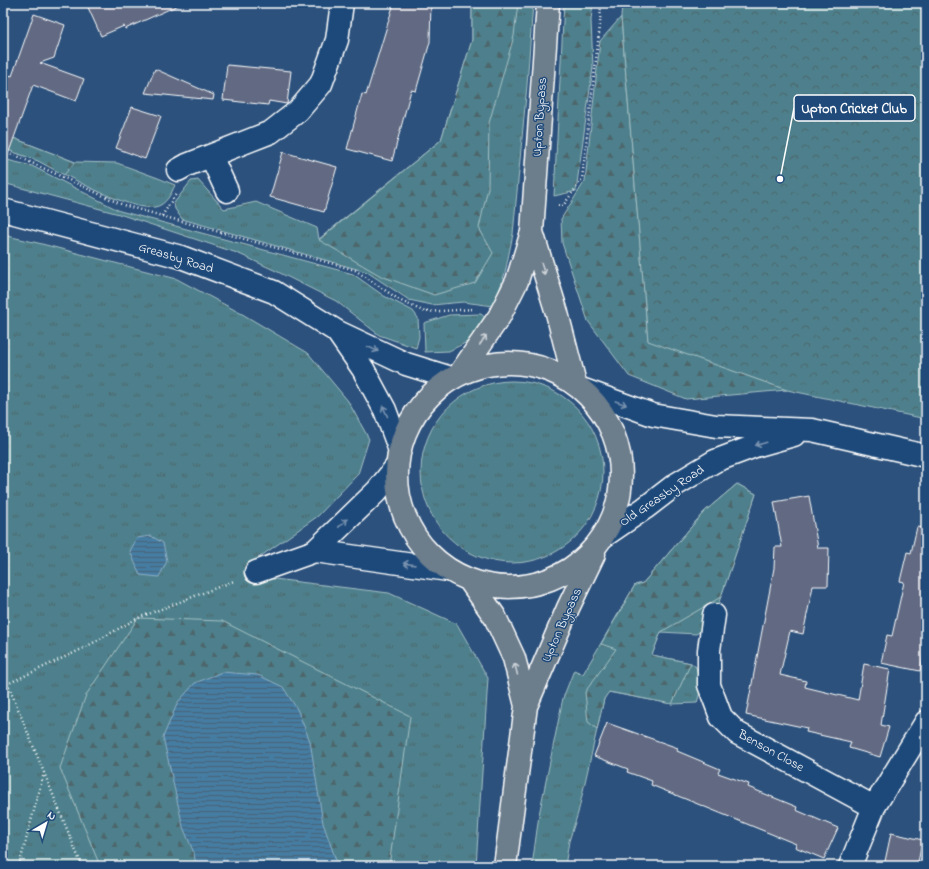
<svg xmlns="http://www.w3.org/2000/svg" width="929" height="869" font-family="'Indie Flower',sans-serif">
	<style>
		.grass { fill: url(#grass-tufts); stroke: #a6c0c6 }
		.forest { fill: url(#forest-firs); stroke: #a6c0c6 }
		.park { fill: url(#park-crowns); stroke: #a6c0c6 }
		.water { fill: url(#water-rules); stroke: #8fb0c7 }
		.building { fill: #626b83; stroke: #fff }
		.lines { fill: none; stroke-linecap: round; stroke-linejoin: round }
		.minor-casing { stroke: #fff; stroke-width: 25 }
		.secondary-casing { stroke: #fff; stroke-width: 25 }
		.primary-casing { stroke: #fff; stroke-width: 25 }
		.path { stroke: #fff; stroke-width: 2.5; stroke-dasharray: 1 3; stroke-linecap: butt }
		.minor { stroke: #1f4a7a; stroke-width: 22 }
		.secondary { stroke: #1f4a7a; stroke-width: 22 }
		.primary { stroke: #6c7d8c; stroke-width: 22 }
		.oneway { stroke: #ccd2d7 }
		.oneway2 { stroke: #7992af }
		.labels { text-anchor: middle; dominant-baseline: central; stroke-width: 3; stroke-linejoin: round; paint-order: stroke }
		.street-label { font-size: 13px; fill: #fff; stroke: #1f4a7a }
		.leader { fill: none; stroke: #fff; stroke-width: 1.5 }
		.callout-dot { fill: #fff; stroke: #1f4a7a; stroke-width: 1.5 }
		.callout { fill: #1f4a7a; stroke: #fff; stroke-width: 1.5 }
		.callout-label { font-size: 14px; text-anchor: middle; font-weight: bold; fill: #fff }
	</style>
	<defs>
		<pattern id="grass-tufts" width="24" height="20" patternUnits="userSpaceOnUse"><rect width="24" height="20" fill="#4e808c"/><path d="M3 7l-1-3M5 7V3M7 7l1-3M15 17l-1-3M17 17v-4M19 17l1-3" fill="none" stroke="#4d666c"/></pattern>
		<pattern id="forest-firs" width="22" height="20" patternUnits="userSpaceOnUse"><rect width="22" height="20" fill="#4e808c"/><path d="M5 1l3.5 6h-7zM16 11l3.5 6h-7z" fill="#4d666c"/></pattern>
		<pattern id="park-crowns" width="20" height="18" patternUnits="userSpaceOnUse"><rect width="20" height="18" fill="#4e808c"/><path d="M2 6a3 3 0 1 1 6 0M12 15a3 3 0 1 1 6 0" fill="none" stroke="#4d666c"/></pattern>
		<pattern id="water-rules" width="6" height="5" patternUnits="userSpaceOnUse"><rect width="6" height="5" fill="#457ca2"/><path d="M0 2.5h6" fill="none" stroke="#486477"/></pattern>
	</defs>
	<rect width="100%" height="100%" fill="#2c517c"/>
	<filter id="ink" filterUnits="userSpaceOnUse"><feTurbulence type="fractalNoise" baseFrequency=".025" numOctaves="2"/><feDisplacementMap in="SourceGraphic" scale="8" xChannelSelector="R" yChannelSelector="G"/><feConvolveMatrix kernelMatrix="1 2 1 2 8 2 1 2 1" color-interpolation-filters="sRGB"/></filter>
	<g filter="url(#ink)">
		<path class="grass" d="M 472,3 L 533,3 L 527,85 L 513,234 L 505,273 L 494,306 L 463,302 L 432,305 L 409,300 L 367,272 L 182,219 L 175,209 L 174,203 L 191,181 L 198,180 L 224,209 L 256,202 L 317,228 L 319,239 L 441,140 L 472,40 Z
			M 3,134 L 75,162 L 117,163 L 158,178 L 175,185 C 171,194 166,205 155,207 C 130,212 64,174 39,161 C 29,157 18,154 8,150 Z
			M 3,159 L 32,166 L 120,211 L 353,274 L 384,296 L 413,311 L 418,318 L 419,337 L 416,348 L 379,335 L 336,301 L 274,270 L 237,253 L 119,214 L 3,183 Z
			M 3,235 L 38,243 L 177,279 L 244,315 L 308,353 L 348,401 L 369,439 L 358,474 L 318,516 L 254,561 L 258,577 L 389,593 L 457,624 L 488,678 L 476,866 L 3,866 Z
			M 481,314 L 488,320 L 467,342 L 449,351 L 425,352 L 424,323 L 449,315 Z
			M421 472a91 91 0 1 1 182 0a91 91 0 1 1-182 0Z
			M 737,484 L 756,494 L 716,611 L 710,625 L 696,634 L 661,632 L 652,655 L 691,663 L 696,667 L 701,688 L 697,703 L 672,704 L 608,692 L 604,699 L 578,813 L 569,841 L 565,866 L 532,866 L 539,815 L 563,698 L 574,670 L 583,674 L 635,585 L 643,583 L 704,512 Z"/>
		<path class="forest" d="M 472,3 L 518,3 L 514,36 L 489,123 L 488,188 L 479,228 L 493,253 L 475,283 L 434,295 L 381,276 L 319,240 L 441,140 L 472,40 Z
			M 564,3 L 593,3 L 591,20 L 593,67 L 576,191 L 554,196 Z
			M 621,17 L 648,340 L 787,390 L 686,399 L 629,376 L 588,321 L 562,243 L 561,219 L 585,181 L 600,41 Z
			M 3,134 L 75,162 L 64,175 L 38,161 L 8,150 Z
			M 737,484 L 756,494 L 721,597 L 661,632 L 652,655 L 691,663 L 672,704 L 609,692 L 604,699 L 597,729 L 588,722 L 585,692 L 616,649 L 601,644 L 635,585 L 643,583 L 704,512 Z
			M 138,618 L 222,621 L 410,716 L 389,866 L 100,866 L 60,768 L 86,695 Z"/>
		<path class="park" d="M 622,3 L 926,3 L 926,419 L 787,390 L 648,341 L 621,17 Z"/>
		<path class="water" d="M 151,536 L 163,543 L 167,561 L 159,577 L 140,575 L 130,551 L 137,538 Z
			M 222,672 L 258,675 L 283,687 L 297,709 L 310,741 L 323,823 L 338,866 L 196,866 L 194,853 L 183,827 L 163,737 L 178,702 L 195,683 Z"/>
		<path class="building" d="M 86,3 L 183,3 L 125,29 L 124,26 L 101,36 Z
			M 394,3 L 431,3 L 430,42 L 416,91 L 411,90 L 392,161 L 347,149 L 362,94 L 366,95 Z
			M 34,14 L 65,25 L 54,58 L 40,63 L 84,79 L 76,101 L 33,85 L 6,160 L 3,159 L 3,73 L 12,76 Z
			M 227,65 L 291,71 L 287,104 L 269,101 L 268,105 L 223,100 Z
			M 155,69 L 214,95 L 213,100 L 145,93 Z
			M 132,107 L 161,116 L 145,159 L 116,148 Z
			M 283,152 L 337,167 L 324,212 L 270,197 Z
			M 809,496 L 818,548 L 829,548 L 828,586 L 813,586 L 803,634 L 790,631 L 780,675 L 806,681 L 805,687 L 858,700 L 864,664 L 890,669 L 881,725 L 889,727 L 880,757 L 849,748 L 851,742 L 806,732 L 807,728 L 746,715 L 774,568 L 775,547 L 782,547 L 774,502 Z
			M 917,527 L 926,528 L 926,643 L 920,671 L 881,663 L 887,635 L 892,636 L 904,582 L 900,581 L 907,552 L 911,553 Z
			M 607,723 L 678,748 L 677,751 L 720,769 L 718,773 L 749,784 L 748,787 L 797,807 L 796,810 L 838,828 L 824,859 L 795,847 L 796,844 L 651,785 L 652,781 L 627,772 L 628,769 L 594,756 Z
			M 891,833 L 923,840 L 917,866 L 884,866 Z"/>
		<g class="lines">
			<g class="minor-casing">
				<path id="minor" d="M 211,156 L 227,191
					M 178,170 L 187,165 L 271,132 L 298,111 L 321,84 L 337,40 L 342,3
					M 315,551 L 448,570
					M 256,572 L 315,551 L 377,491 L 396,467
					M 714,615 L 709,650 L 709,685 L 721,717 L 737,733 L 874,807
					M 850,866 L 874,807 L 926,722"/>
			</g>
			<g class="secondary-casing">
				<path id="secondary" d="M 3,210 L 181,257 L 274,292 L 338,332 L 406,364 L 451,378
					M 338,333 L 363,369 L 385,410 L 399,448
					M 584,390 L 653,415 L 716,426 L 812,430 L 926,456
					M 604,536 L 645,508 L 675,485 L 715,461 L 755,446 L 794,435"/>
			</g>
			<g class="primary-casing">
				<path id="primary" d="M 532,232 L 557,313 L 575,383
					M397 475a112 112 0 1 1 224 0a112 112 0 1 1-224 0Z
					M 461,372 L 499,317 L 517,281 L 532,232 L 548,3
					M 470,581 L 495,617 L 514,658 L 526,706
					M 505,866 L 526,706 L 568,608 L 594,554"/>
			</g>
			<path class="path" d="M 3,153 L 17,156 L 123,205 L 355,270 L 401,301 L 425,312 L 474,309
				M 558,205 L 563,206 L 582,179 L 600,25 L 601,3
				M 162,216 L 176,194
				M 3,672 L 82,866
				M 3,686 L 82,649 L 138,618 L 234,581
				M 19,866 L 44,773"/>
			<use href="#minor" class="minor"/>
			<use href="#secondary" class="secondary"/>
			<use href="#primary" class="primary"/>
		</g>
		<defs><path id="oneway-shaft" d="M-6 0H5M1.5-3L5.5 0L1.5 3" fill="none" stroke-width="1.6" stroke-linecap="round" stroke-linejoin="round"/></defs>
		<g class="oneway">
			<use href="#oneway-shaft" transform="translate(543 269) rotate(73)"/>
			<use href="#oneway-shaft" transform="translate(483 340) rotate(-56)"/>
			<use href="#oneway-shaft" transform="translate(516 669) rotate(-104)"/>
		</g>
		<g class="oneway2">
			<use href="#oneway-shaft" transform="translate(373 349) rotate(25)"/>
			<use href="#oneway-shaft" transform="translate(621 403) rotate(20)"/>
			<use href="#oneway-shaft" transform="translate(385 411) rotate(-114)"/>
			<use href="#oneway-shaft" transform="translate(761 444) rotate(164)"/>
			<use href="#oneway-shaft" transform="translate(343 523) rotate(-44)"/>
			<use href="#oneway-shaft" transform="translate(409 564) rotate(-172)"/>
		</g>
	</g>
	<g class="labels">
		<g class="street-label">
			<text transform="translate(540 117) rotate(-86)">Upton Bypass</text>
			<text transform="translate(176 258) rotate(17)">Greasby Road</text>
			<text transform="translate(662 496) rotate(-34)">Old Greasby Road</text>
			<text transform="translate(562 625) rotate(-66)">Upton Bypass</text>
			<text transform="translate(771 751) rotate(29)">Benson Close</text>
		</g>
	</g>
	<path class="leader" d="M780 179L794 108"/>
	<circle class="callout-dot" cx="780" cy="179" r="4"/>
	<rect class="callout" x="794" y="95" width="121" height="26" rx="4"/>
	<g class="callout-label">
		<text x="854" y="113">Upton Cricket Club</text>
	</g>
	<rect width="929" height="869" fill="none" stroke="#1f4a7a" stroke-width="16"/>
	<rect x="8" y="8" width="913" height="853" fill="none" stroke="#fff" stroke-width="1.5" filter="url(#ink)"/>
	<g transform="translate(46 823) rotate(38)" stroke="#1f4a7a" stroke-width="3" paint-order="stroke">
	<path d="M0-3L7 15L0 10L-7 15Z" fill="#ffffff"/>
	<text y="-6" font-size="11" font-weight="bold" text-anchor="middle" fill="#ffffff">N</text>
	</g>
</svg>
